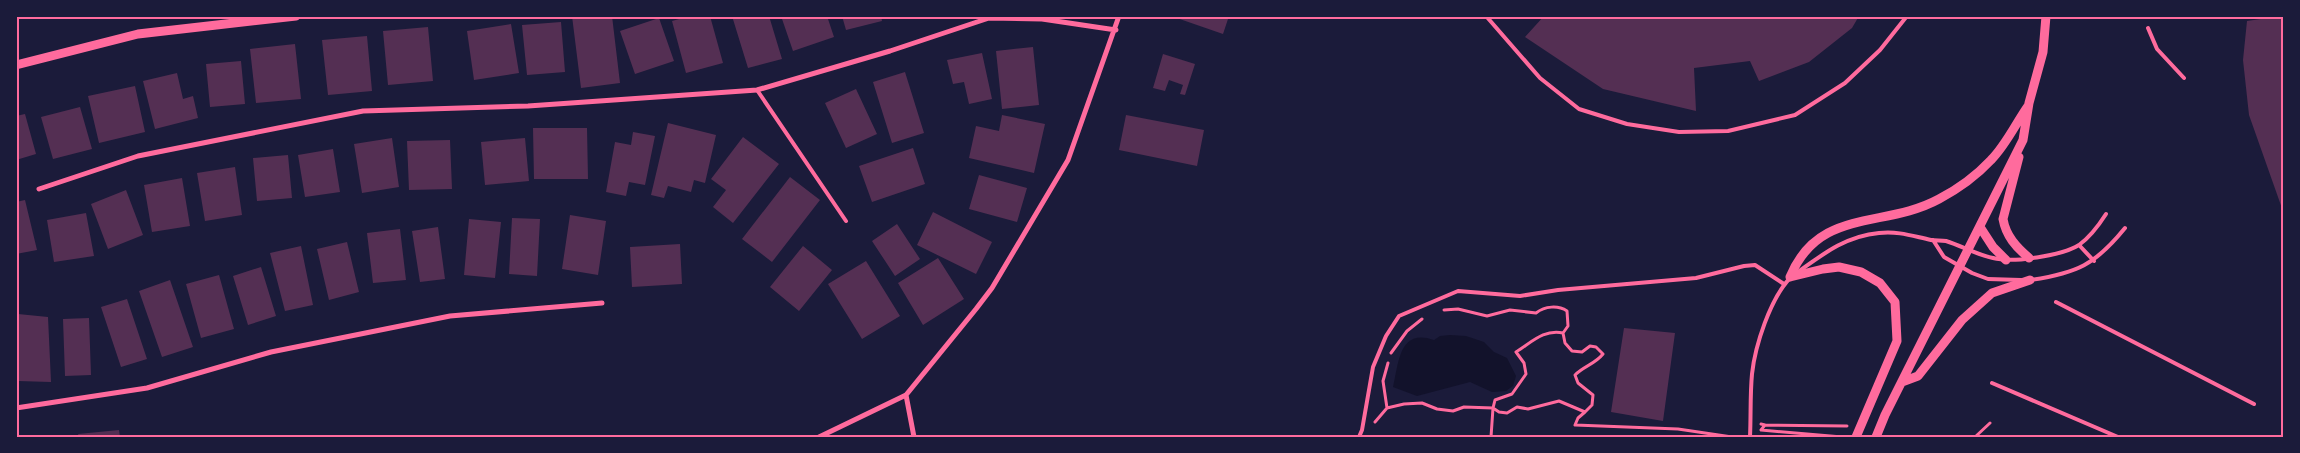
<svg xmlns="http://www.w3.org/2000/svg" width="2300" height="453" font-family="Raleway,sans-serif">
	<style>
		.water { fill: #12122b }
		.building { fill: #542f53 }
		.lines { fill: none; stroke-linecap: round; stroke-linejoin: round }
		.path { stroke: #ff6b9d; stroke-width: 3 }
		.service { stroke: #ff6b9d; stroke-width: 4 }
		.minor { stroke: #ff6b9d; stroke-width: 5 }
		.tertiary { stroke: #ff6b9d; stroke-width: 9 }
		.neatline { fill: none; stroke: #ff6b9d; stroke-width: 2 }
	</style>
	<rect width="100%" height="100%" fill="#1b1b3a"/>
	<path class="water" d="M 1450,335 L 1466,336 L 1484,342 L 1494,352 L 1507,358 L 1516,376 L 1513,386 L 1506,391 L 1492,392 L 1470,382 L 1417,396 L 1393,387 C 1399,362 1399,328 1434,340 L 1440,336 Z"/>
	<path class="building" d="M 572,16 L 612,16 L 620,83 L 581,88 Z
		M 690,16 L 710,16 L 723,63 L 686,73 L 672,21 Z
		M 732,16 L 769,16 L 782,59 L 748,68 Z
		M 781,16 L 827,16 L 834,37 L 793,51 Z
		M 842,16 L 881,16 L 882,21 L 846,30 Z
		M 1171,16 L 1229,16 L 1223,34 Z
		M 1544,16 L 1859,16 L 1852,28 L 1809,62 L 1759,81 L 1750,61 L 1694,68 L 1696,111 L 1603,89 L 1525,37 Z
		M 2281,16 L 2284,16 L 2284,214 L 2249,115 L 2243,60 L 2247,21 Z
		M 659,18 L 674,61 L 635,74 L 620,31 Z
		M 561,22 L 565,72 L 527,75 L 522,25 Z
		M 511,24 L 519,73 L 474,80 L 467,31 Z
		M 428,27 L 433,81 L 388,85 L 383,31 Z
		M 367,36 L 372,91 L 328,95 L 322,40 Z
		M 295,44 L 301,99 L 256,103 L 250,49 Z
		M 1033,47 L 1039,105 L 1002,109 L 996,51 Z
		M 982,53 L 992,99 L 969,104 L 964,82 L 953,84 L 947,60 Z
		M 1163,54 L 1195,64 L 1185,95 L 1180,94 L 1183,85 L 1169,80 L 1165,91 L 1153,88 Z
		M 241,61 L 245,104 L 210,107 L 206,64 Z
		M 905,72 L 924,133 L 892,143 L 873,82 Z
		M 177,73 L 183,99 L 193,96 L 198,118 L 155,129 L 143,81 Z
		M 135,86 L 145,132 L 99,143 L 88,96 Z
		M 856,89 L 877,134 L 846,148 L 825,103 Z
		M 80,107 L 92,149 L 53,159 L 41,117 Z
		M 25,114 L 36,154 L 16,160 L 16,116 Z
		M 1002,115 L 1045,124 L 1034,173 L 969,158 L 976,126 L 999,131 Z
		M 1126,115 L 1204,130 L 1197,166 L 1119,150 Z
		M 668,123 L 716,135 L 705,183 L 694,180 L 691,192 L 668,186 L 664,198 L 651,195 Z
		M 533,128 L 587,128 L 588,179 L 534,179 Z
		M 633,132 L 655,136 L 645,185 L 629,182 L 626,196 L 606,192 L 615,142 L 631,145 Z
		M 743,137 L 779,164 L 733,223 L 713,207 L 726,190 L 711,179 Z
		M 392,138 L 399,187 L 362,193 L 354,144 Z
		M 525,138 L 529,181 L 485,185 L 481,142 Z
		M 450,140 L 452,189 L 409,190 L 407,141 Z
		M 913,148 L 925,184 L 872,202 L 859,166 Z
		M 333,149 L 340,192 L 305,197 L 298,155 Z
		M 288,155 L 292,198 L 257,201 L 253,158 Z
		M 235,167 L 242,215 L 205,221 L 197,173 Z
		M 979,175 L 1027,188 L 1017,222 L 969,209 Z
		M 790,177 L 820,200 L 772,262 L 742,239 Z
		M 182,178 L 190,226 L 152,232 L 144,185 Z
		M 126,190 L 143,235 L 108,249 L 91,204 Z
		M 25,200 L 37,250 L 16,254 L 16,202 Z
		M 933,212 L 992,242 L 976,274 L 917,245 Z
		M 86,213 L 94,256 L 54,262 L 47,220 Z
		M 570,215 L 606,221 L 598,275 L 562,269 Z
		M 512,218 L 540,219 L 537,276 L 509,274 Z
		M 469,219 L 501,222 L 495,278 L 464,275 Z
		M 897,224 L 920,259 L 895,276 L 872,241 Z
		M 438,227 L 445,279 L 420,282 L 412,231 Z
		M 400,229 L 406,280 L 373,283 L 367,233 Z
		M 347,242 L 359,292 L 329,300 L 317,249 Z
		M 680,244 L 682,284 L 632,287 L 630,247 Z
		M 301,246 L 313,305 L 285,311 L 270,253 Z
		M 803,246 L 832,270 L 799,311 L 770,287 Z
		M 938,258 L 964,299 L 923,325 L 898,283 Z
		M 866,261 L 900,316 L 862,339 L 828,284 Z
		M 261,267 L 276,316 L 248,325 L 233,276 Z
		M 219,275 L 234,329 L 201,338 L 186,284 Z
		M 170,280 L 193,347 L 162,357 L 139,291 Z
		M 127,299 L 147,359 L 121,367 L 101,307 Z
		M 18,314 L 48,317 L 51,382 L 18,381 Z
		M 89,318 L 91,375 L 65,376 L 63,319 Z
		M 1624,328 L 1675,333 L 1663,421 L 1611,412 Z
		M 119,430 L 120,437 L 79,437 L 78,434 Z"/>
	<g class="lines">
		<path class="path" d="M 1444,310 L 1458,309 L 1487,316 L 1510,310 L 1536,313 C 1545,306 1558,305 1567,311 L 1568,326 L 1563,333 L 1565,343 L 1572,351 L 1582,352 L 1590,346 L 1596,347 L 1603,354 C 1595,364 1584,366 1575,375 L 1578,383 L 1593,395 L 1592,405 L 1585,412
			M 1391,353 L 1407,331 L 1422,319
			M 1388,363 L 1383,381 L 1387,408 L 1404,404 L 1422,403 L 1437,409 L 1453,411 L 1464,407 L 1493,408 L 1495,400 L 1512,394 L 1526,374 L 1524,363 L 1516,352 C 1532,342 1544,329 1563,333
			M 1375,422 L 1387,408
			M 1761,424 L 1765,425 L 1761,430 L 1842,437
			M 1765,425 L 1847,426
			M 1491,437 L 1493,408 L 1499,412 L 1507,413 L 1517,407 L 1528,409 L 1559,401 L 1585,412 L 1578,418 L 1575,425 L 1678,429 L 1732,437
			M 1975,437 L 1990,423"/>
		<path class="service" d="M 1486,16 L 1540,78 L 1579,109 L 1627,124 L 1679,132 L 1728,131 L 1795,115 L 1845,83 L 1880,50 L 1907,16
			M 2148,28 L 2157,49 L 2184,78
			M 757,90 L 846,221
			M 1933,240 L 1944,257 L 1972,273 L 1988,279 L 2021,280
			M 2079,245 L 2094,261
			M 1798,272 C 1823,254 1846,236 1879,233 C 1899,231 1912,236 1931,240 C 1936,241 1941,240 1946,241 C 1962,246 1977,255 1993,258 C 2013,263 2061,256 2079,245 C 2090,237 2099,225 2106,214
			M 2031,280 C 2077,273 2095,265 2125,228
			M 2056,302 L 2254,404
			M 1992,383 L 2118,437
			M 1359,437 L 1362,430 L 1373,367 L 1386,336 L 1399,316 L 1458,291 L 1520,296 L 1558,290 L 1696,278 L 1744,266 L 1755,265 L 1784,284
			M 1750,437 C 1751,416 1750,395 1752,374 C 1755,346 1770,299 1790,278"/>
		<path class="minor" d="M 39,189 L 138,156 L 363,111 L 528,106 L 757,90 L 890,51 L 989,18 L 1042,19 L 1116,30
			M 906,395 L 914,437
			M 16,408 L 147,388 L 271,352 L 450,316 L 602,303
			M 819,437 L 906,395 L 976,309 L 992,288 L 1068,160 L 1119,16"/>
		<path class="tertiary" d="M 16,65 L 138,34 L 296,16
			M 2019,157 L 2003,219 C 2006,236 2016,247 2029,258
			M 1980,227 L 1993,247 L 2006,260
			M 1790,277 C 1819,207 1884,229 1939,199 C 1958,189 1977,175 1991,160 C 2006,145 2016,123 2028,106
			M 1790,277 L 1823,269 L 1839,267 L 1861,272 L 1880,283 L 1895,302 L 1897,341 L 1856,437
			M 1902,382 L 1918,376 L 1962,320 L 1992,293 L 2030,280
			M 1876,437 L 1885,415 L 2023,140 L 2029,103 L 2043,52 L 2046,16"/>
	</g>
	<rect width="2300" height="453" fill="none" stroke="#1b1b3a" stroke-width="35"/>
	<rect x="18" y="18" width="2264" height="418" class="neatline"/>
</svg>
